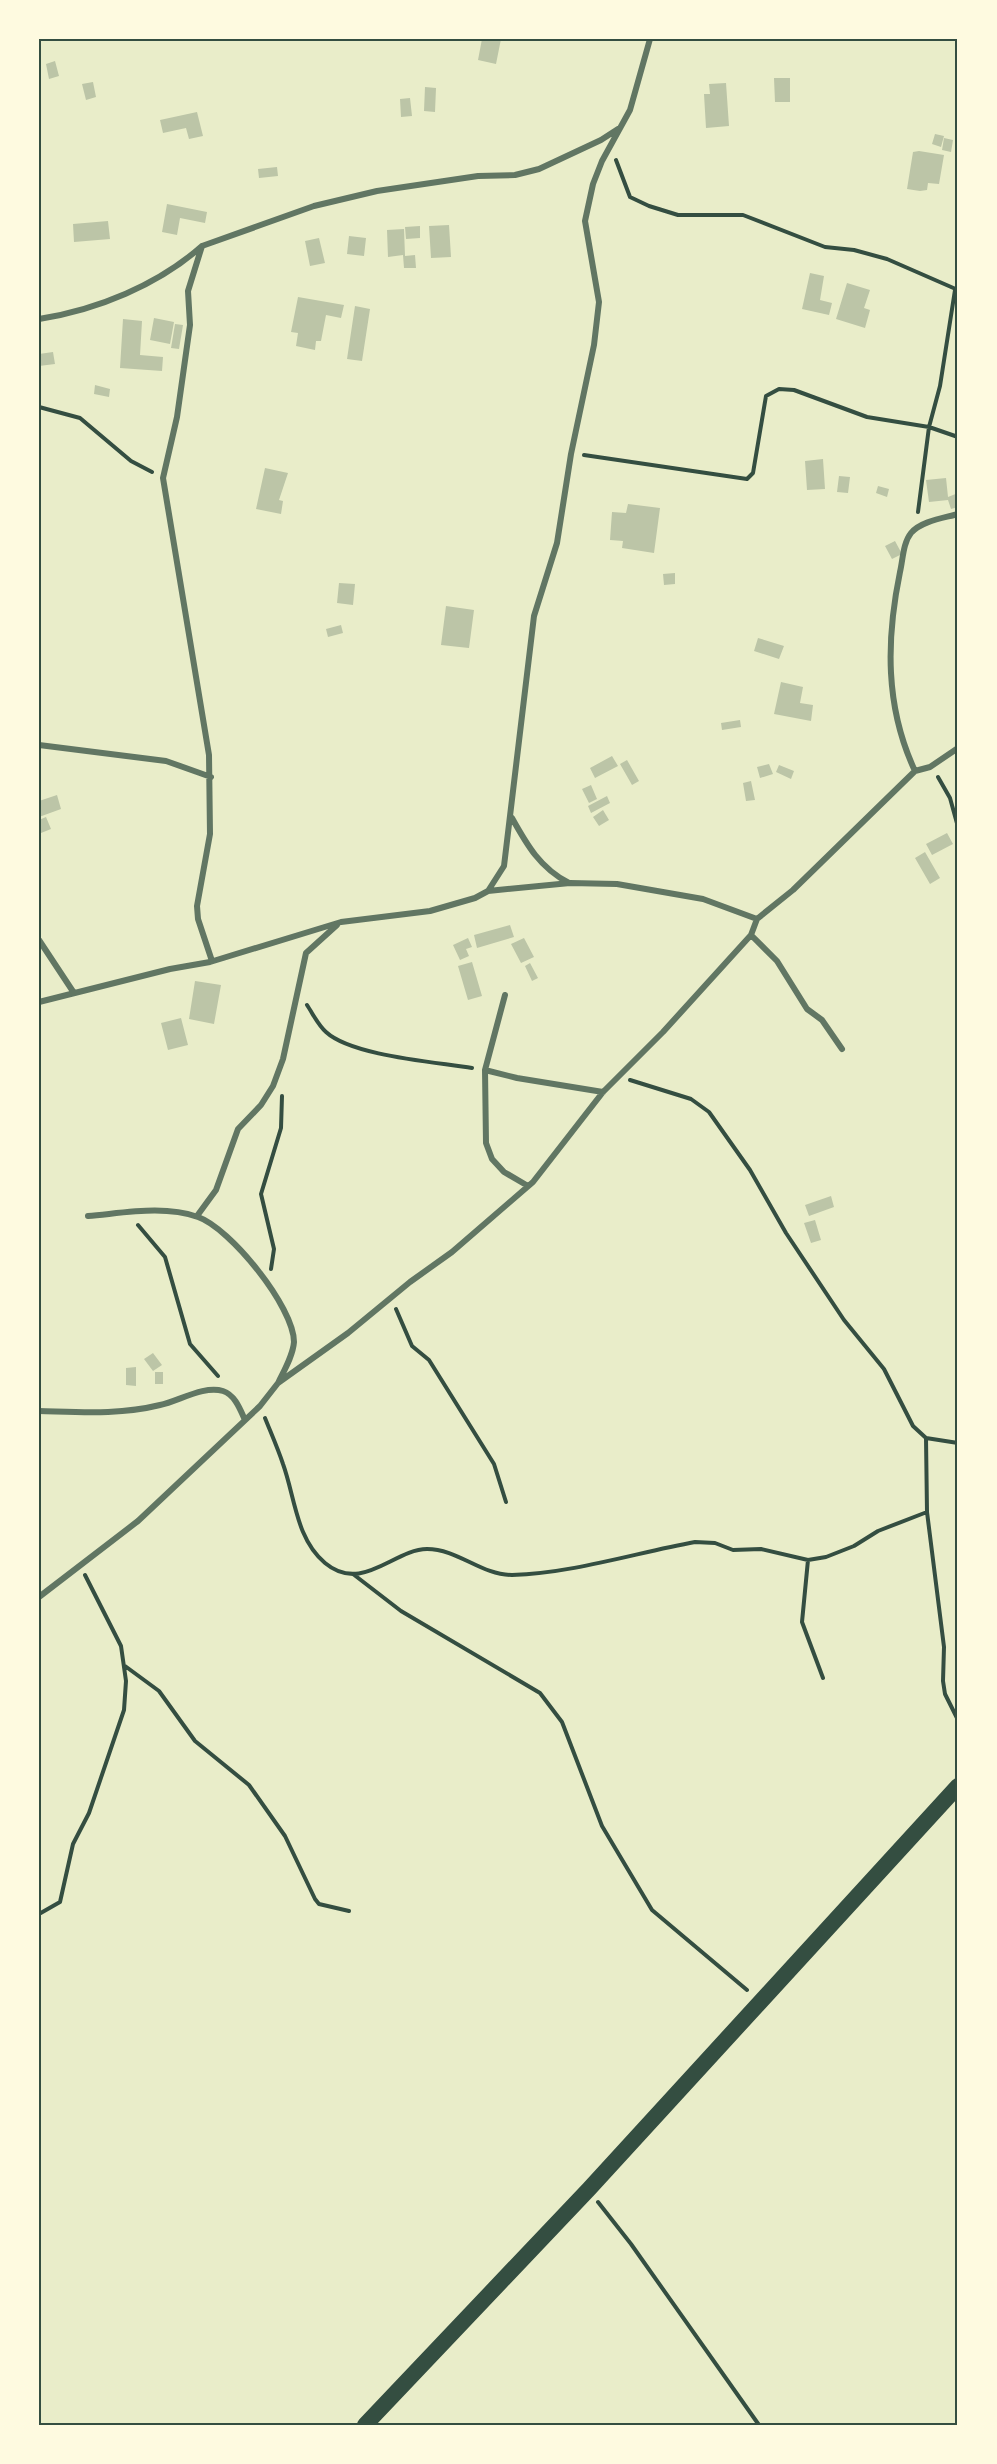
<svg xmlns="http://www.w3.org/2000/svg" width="997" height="2464" font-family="Raleway,sans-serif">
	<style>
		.building { fill: #bcc5a7 }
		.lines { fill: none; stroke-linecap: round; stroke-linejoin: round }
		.path { stroke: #344e41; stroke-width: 4 }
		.minor { stroke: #617663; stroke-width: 6 }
		.trunk { stroke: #344e41; stroke-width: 16 }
		.neatline { fill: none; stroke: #344e41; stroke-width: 2 }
	</style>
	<rect width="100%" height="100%" fill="#e9edc9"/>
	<path class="building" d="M 482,39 L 501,39 L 496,64 L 478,60 Z
		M 55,61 L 59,76 L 49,79 L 46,64 Z
		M 774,78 L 790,78 L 790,102 L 775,102 Z
		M 93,82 L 96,97 L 86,100 L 82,84 Z
		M 726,83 L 729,126 L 706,128 L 704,94 L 710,94 L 709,84 Z
		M 425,87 L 436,88 L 435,112 L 424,111 Z
		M 410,98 L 412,116 L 401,117 L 400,99 Z
		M 197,112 L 203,136 L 189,139 L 186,128 L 163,133 L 160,120 Z
		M 935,134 L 944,136 L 941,147 L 932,144 Z
		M 944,138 L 953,140 L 951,152 L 942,150 Z
		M 919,151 L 944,155 L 939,184 L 928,183 L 927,190 L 920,191 L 907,189 L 913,152 Z
		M 277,167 L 278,176 L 259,178 L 258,169 Z
		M 167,204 L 207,212 L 205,223 L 180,218 L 177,235 L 162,232 Z
		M 108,221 L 110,239 L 74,242 L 73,224 Z
		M 449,225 L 451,257 L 431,258 L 429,226 Z
		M 420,226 L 420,238 L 406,239 L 405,227 Z
		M 404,229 L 405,256 L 415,255 L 416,268 L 404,268 L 403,255 L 388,257 L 387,230 Z
		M 349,236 L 366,238 L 364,256 L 347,254 Z
		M 319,238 L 325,263 L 310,266 L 305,241 Z
		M 810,273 L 824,276 L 820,300 L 832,303 L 829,315 L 802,309 Z
		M 847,283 L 870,290 L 864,308 L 870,310 L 865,328 L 836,319 Z
		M 298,297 L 344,305 L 341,318 L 326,315 L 321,341 L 316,341 L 315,350 L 296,346 L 298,333 L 291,332 Z
		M 355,306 L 370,309 L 362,361 L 347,359 Z
		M 154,318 L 174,322 L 170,344 L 150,340 Z
		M 123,319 L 142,321 L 140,355 L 163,357 L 162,371 L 120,368 Z
		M 175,324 L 183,325 L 179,349 L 171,348 Z
		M 53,352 L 55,364 L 39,366 L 39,354 Z
		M 95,385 L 110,389 L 109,397 L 94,394 Z
		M 823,459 L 825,489 L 807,490 L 805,461 Z
		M 265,468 L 288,473 L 279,500 L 283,501 L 281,514 L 256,509 Z
		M 839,476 L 850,477 L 848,493 L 837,492 Z
		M 946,478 L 948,497 L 958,493 L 958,507 L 951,509 L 948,500 L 929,502 L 926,480 Z
		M 878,486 L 889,489 L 887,497 L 876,493 Z
		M 628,504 L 660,508 L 654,553 L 622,548 L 623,541 L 610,540 L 612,512 L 626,513 Z
		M 895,541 L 902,554 L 892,559 L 885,546 Z
		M 675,573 L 675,584 L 664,585 L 663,574 Z
		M 339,583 L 355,584 L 353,605 L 337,603 Z
		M 446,606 L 474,610 L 469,648 L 441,645 Z
		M 341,625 L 343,633 L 328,637 L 326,629 Z
		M 758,638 L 784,646 L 779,659 L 754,651 Z
		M 781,682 L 803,687 L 800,703 L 813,705 L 811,721 L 774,714 Z
		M 740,720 L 741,727 L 722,730 L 721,723 Z
		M 612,756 L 618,766 L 595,778 L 590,768 Z
		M 627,760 L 639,781 L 632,785 L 620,764 Z
		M 769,764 L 773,774 L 760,778 L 757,767 Z
		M 779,765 L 794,771 L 791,779 L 776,772 Z
		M 751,781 L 755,800 L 746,801 L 743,783 Z
		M 591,785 L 597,799 L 589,803 L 582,789 Z
		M 57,795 L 61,809 L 39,817 L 39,801 Z
		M 607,796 L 610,803 L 591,813 L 588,806 Z
		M 603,810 L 609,820 L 599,826 L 593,817 Z
		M 46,817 L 51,829 L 41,833 L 39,820 Z
		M 947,833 L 953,844 L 932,855 L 926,844 Z
		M 925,852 L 940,878 L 930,884 L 915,858 Z
		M 510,925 L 514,937 L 477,948 L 474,935 Z
		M 468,938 L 472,947 L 466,949 L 469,956 L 460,960 L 453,945 Z
		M 524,938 L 534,957 L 521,963 L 511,944 Z
		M 472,962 L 482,996 L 468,1000 L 458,966 Z
		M 530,963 L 538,978 L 532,981 L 525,966 Z
		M 195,981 L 221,985 L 214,1024 L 189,1019 Z
		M 181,1018 L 188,1045 L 168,1050 L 161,1023 Z
		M 831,1196 L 834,1207 L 809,1216 L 805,1205 Z
		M 815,1220 L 821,1240 L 811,1243 L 804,1223 Z
		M 153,1353 L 162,1365 L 153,1371 L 144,1359 Z
		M 136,1367 L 136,1386 L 126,1385 L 126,1368 Z
		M 155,1372 L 163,1372 L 163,1384 L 155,1384 Z"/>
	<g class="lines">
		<path class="path" d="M 616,160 L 630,197 L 649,206 L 678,215 L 743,215 L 825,247 L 854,250 L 887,259 L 958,290
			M 39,407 L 80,418 L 131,461 L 152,472
			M 584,455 L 747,479 L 753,473 L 766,396 L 779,389 L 794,390 L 867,417 L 929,427 L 958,437
			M 918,512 L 929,427 L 940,386 L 955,290
			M 938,777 L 950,798 L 958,827
			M 307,1005 C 313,1014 318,1025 326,1032 C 352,1056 436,1062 472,1068
			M 630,1080 L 691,1099 L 709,1112 L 750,1170 L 786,1233 L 844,1320 L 884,1369 L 913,1426 L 926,1438 L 958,1443
			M 138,1225 L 165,1257 L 190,1344 L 218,1376
			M 271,1269 L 274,1249 L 261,1194 L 281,1128 L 282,1096
			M 396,1309 L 412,1346 L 429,1360 L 494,1464 L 506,1502
			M 265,1418 C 271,1433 278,1449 283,1464 C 295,1497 296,1539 325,1563 C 362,1594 394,1549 427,1549 C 458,1549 481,1575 512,1575 C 574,1573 635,1553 695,1542 L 715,1543 L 733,1550 L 761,1549 L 808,1560 L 826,1557 L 854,1546 L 878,1531 L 927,1512
			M 926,1438 L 927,1512 L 944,1647 L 943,1681 L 945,1694 L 958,1720
			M 808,1560 L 802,1622 L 823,1678
			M 353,1574 L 401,1611 L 540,1693 L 562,1722 L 602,1826 L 652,1910 L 747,1990
			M 125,1666 L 159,1691 L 195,1741 L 249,1785 L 285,1836 L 315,1899 L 319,1904 L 349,1911
			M 39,1914 L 60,1902 L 73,1844 L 89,1813 L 124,1710 L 126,1681 L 121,1646 L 85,1575
			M 598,2202 L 631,2244 L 759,2425"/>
		<path class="minor" d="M 202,246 L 188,291 L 190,325 L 177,417 L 163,478 L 209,755 L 210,834 L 197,906 L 198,919 L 212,961
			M 39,319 C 97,310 158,285 202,246 L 314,206 L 377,191 L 478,176 L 515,175 L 539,169 L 601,140 L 618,129
			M 39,745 L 166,761 L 211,777
			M 915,771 C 885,707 886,640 900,572 C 903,559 903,543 911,533 C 921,521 944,518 958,514
			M 512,818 C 527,845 540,868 569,883
			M 488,891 L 504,866 L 534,616 L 557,543 L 571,454 L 594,345 L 599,302 L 585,221 L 593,184 L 602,161 L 630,110 L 650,39
			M 751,935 L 777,961 L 807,1009 L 822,1020 L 842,1049
			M 39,940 L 74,993
			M 505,995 L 485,1070 L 486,1143 L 492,1159 L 504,1172 L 528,1186
			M 39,1002 L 170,969 L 210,962 L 341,922 L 430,911 L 475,898 L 488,891 L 570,883 L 617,884 L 703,899 L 757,919
			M 485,1070 L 517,1078 L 603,1092
			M 88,1216 C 124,1213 164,1205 198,1217 C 230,1228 294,1307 294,1342 C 293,1355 285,1369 279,1381
			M 197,1216 L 216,1190 L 238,1129 L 261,1105 L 273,1086 L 283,1059 L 306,953 L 337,925
			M 39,1411 C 80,1412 120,1415 160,1405 C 179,1401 204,1385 223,1391 C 235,1395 240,1409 245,1420
			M 39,1597 L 138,1521 L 260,1406 L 278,1383 L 348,1333 L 410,1282 L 452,1252 L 533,1182 L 603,1092 L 663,1032 L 751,935 L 757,919 L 793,890 L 915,771 L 930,767 L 958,748"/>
		<path class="trunk" d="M 365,2425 L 589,2189 L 958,1786"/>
	</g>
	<rect width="997" height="2464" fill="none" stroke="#fefae0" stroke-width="81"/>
	<rect x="40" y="40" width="916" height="2384" class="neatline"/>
</svg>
